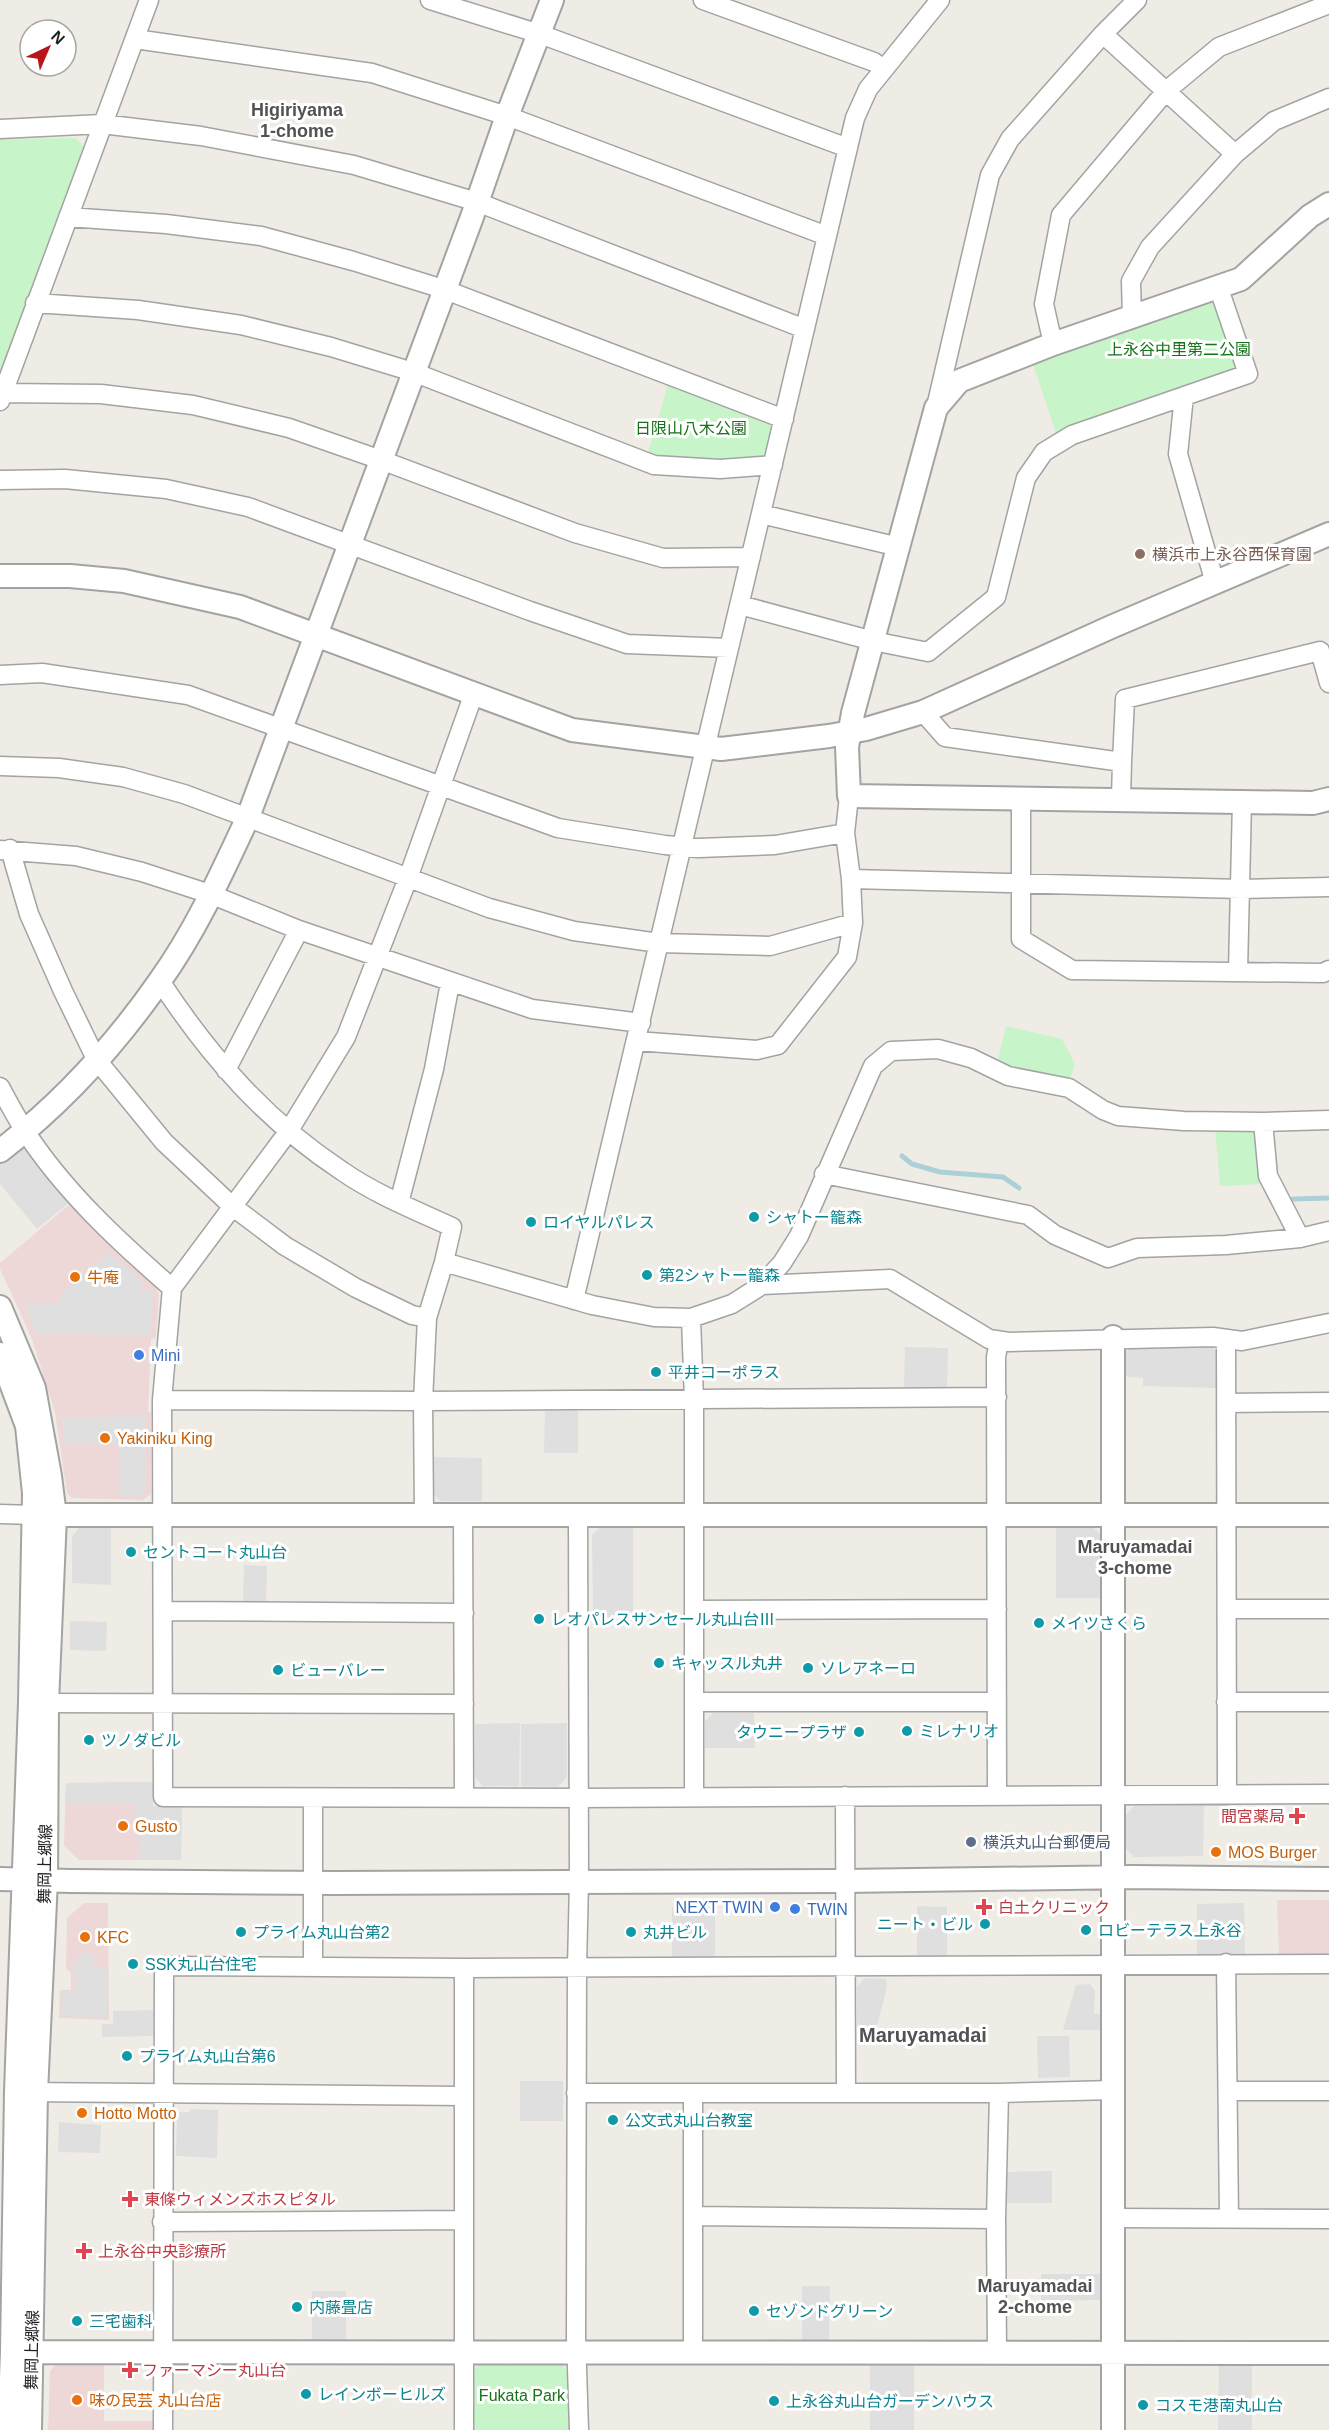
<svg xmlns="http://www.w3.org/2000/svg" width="1329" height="2430" font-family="Arial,'Noto Sans JP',sans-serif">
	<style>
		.commercial { fill: #eed7d7 }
		.park { fill: #c8f4c9 }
		.parking { fill: #dfdfdf }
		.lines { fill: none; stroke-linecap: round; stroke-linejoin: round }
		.stream { stroke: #abd0d8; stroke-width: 5 }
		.minor-casing { stroke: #a3a3a3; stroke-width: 21 }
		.tertiary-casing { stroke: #a3a3a3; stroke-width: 26 }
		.minor { stroke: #fff; stroke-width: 18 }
		.tertiary { stroke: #fff; stroke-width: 22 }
		.education-dot { fill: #8d6e63; stroke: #fff; stroke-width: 2 }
		.culture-dot { fill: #0f9aa8; stroke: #fff; stroke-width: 2 }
		.food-dot { fill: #e8710a; stroke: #fff; stroke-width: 2 }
		.shop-dot { fill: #3f7fe0; stroke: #fff; stroke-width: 2 }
		.health-dot { fill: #e0444e; stroke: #fff; stroke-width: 2 }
		.service-dot { fill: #5c6f8a; stroke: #fff; stroke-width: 2 }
		.labels { text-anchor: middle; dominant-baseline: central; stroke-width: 6; stroke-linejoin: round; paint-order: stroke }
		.park-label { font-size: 16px; fill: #17731a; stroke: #fff }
		.education-label { font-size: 16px; fill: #785e54; stroke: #fff; text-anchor: start }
		.culture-label { font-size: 16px; fill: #0d838f; stroke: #fff; text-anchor: start }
		.food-label { font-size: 16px; fill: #c56008; stroke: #fff; text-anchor: start }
		.shop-label { font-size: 16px; fill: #366cbe; stroke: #fff; text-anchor: start }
		.health-label { font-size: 16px; fill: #be3a42; stroke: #fff; text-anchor: start }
		.service-label { font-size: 16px; fill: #4e5e75; stroke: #fff; text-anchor: start }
		.street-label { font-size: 16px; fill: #1f1f1f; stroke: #fff }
		.neighbourhood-label { font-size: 18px; font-weight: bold; fill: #525252; stroke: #fff }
		.quarter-label { font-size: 20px; font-weight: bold; fill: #525252; stroke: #fff }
	</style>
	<rect width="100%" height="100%" fill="#efece6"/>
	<path class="commercial" d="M 70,1204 L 116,1252 L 155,1285 L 159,1295 L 156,1338 L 151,1339 L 148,1412 L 151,1412 L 151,1494 L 143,1500 L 72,1498 L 67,1493 L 55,1412 L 32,1339 L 0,1269 L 0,1263 Z
		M 153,1782 L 153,1806 L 182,1807 L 181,1860 L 79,1860 L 64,1845 L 66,1783 Z
		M 1277,1900 L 1329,1900 L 1329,1956 L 1279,1955 Z
		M 84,1903 L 108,1903 L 109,2020 L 59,2018 L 60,1990 L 71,1990 L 71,1973 L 66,1968 L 67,1918 Z
		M 60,2360 L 104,2362 L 104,2421 L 156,2421 L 156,2430 L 48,2430 L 50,2371 Z"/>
	<path class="park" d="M 75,138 L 84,147 L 0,376 L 0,139 Z
		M 1213,296 L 1237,369 L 1056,433 L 1032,362 Z
		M 668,384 L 777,425 L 765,458 C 731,461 678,468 648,453 Z
		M 1006,1026 L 1062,1039 L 1075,1064 L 1069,1082 L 997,1064 Z
		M 1215,1128 L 1257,1129 L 1263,1184 L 1220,1186 Z
		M 482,2361 L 558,2361 L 572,2376 L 572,2430 L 472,2430 L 472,2372 Z"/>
	<path class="parking" d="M 21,1147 L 26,1147 L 70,1202 L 37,1229 L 0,1184 L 0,1163 Z
		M 110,1253 L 142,1281 L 142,1293 L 153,1291 L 150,1335 L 36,1334 L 25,1303 L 59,1303 L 61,1293 Z
		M 1133,1346 L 1212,1346 L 1219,1354 L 1217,1388 L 1143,1386 L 1143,1378 L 1123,1376 L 1123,1354 Z
		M 905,1347 L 948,1348 L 947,1388 L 904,1387 Z
		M 545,1411 L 578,1411 L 578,1453 L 544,1453 Z
		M 146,1415 L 146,1489 L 142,1495 L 120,1495 L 120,1443 L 65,1444 L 61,1418 Z
		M 434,1457 L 482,1458 L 482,1501 L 441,1501 L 433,1494 Z
		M 82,1525 L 111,1526 L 111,1585 L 72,1583 L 72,1536 Z
		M 602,1525 L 633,1525 L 633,1617 L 593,1617 L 592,1535 Z
		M 1056,1525 L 1091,1525 L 1100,1534 L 1100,1598 L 1056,1598 Z
		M 244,1565 L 267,1566 L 266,1601 L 243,1601 Z
		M 70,1621 L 107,1622 L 106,1651 L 70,1650 Z
		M 713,1713 L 754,1713 L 755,1748 L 705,1748 L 705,1721 Z
		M 520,1723 L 519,1786 L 483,1786 L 475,1777 L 475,1724 Z
		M 567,1723 L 567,1777 L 558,1787 L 521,1786 L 521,1724 Z
		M 153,1782 L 153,1806 L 182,1807 L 181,1860 L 139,1860 L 140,1828 L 135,1828 L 135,1804 L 65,1803 L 66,1783 Z
		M 1134,1806 L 1204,1806 L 1203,1856 L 1134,1857 L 1126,1849 L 1126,1815 Z
		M 1244,1903 L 1245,1955 L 1197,1955 L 1197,1904 Z
		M 917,1906 L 947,1907 L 947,1958 L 917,1957 Z
		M 672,1907 L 715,1907 L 715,1958 L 672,1957 Z
		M 78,1954 L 93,1954 L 93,1967 L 107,1969 L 107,2018 L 61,2016 L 62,1991 L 76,1991 L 77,1973 L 72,1969 L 73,1964 L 77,1964 Z
		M 865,1978 L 886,1979 L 887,1987 L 876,2030 L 857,2030 L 857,1987 Z
		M 1090,1984 L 1095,1991 L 1094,2014 L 1101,2014 L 1101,2030 L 1063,2030 L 1076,1985 Z
		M 153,2010 L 153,2036 L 102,2037 L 102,2024 L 113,2024 L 113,2011 Z
		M 1037,2036 L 1069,2036 L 1070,2077 L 1038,2078 Z
		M 520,2081 L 563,2081 L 563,2121 L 520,2121 Z
		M 190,2109 L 218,2110 L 217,2158 L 176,2156 L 177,2112 L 190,2112 Z
		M 59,2122 L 101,2125 L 100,2153 L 58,2152 Z
		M 1052,2171 L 1052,2203 L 1006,2203 L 1006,2172 Z
		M 1041,2274 L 1101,2274 L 1101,2300 L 1041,2301 Z
		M 802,2286 L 830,2286 L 829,2340 L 802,2340 Z
		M 312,2291 L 346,2291 L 346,2340 L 312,2340 Z
		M 870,2362 L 914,2362 L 914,2430 L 870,2430 Z
		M 1219,2363 L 1252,2364 L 1252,2430 L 1218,2430 Z"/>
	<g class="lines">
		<path class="stream" d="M 902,1156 L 912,1164 L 940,1172 L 1003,1177 L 1019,1188
			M 1293,1199 L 1329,1198"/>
		<g class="minor-casing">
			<path id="minor" d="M 430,0 L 540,34 L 848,148
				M 703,0 L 874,62 L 884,69
				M 1103,34 L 1235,154
				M 135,39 L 372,73 L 507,116 L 827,236
				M 0,129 L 102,124 L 201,136 L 354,165 L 477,202 L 805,329
				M 68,217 L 166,224 L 261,236 L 353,261 L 443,289 L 784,419
				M 35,303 L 138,310 L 241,325 L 331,347 L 413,372 L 654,465 L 720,469 L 773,465
				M 1132,318 L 1131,281 L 1150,247 L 1235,154 L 1274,121 L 1329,98
				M 1053,344 L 1044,304 L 1061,215 L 1166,91 L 1219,47 L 1329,4
				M 3,393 L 101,394 L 193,405 L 289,428 L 381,460 L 575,533 L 663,558 L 751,557
				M 1184,396 L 1178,454 L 1215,583
				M 0,401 L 149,0
				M 936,407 L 990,175 L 1010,139 L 1103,34 L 1137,0
				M 0,480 L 65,479 L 166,489 L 248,507 L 530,611 L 627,644 L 729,648
				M 761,514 L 899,547
				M 740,605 L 873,641 L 928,652 L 996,597 L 1026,478 L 1044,452 L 1072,435 L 1248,374 L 1218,286
				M 0,675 L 42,673 L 188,695 L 558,828 L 665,845 L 699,848 L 775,845 L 845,833
				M 474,693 L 408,878 L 346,1037 L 288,1132 L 172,1288 L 162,1400 L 163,1797 L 579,1798 L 1329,1794
				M 923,712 L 945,737 L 1122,762 L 1125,699 L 1320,651 L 1329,683
				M 0,766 L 59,768 L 123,777 L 184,794 L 489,908 L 574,931 L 659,943 L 770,946 L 853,923
				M 1021,799 L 1021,939 L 1072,970 L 1323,973 L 1329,970
				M 1121,799 L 1122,762
				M 10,849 L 29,914 L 63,991 L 96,1059 L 164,1142 L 232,1206 L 285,1246 L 356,1288 L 412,1315 L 427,1318
				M 0,850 L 76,856 L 142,872 L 210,894 L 299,930 L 532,1009 L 641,1023
				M 851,879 L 1241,889 L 1329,887
				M 1238,971 L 1242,801
				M 160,981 C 210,1057 266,1121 342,1171 C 375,1194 415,1210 452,1227 L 444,1262 L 427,1318 L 423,1401 L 424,1516
				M 636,1041 L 757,1050 L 778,1045 L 847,957 L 853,923 L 851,879 L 845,833 L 849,796
				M 226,1070 L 299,930
				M 0,1087 C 8,1102 16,1117 25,1131 C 64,1191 118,1241 172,1288
				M 1263,1122 L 1268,1176 L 1300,1238
				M 824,1174 L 1028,1215 L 1055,1235 L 1108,1258 L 1137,1248 L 1226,1245 L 1300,1238 L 1329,1231
				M 399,1203 L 434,1069 L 450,983
				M 444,1262 L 592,1305 L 654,1317 L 691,1318 L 732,1304 L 762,1285 L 782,1263 L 799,1236 L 873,1066 L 891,1051 L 938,1049 L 971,1058 L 1008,1076 L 1069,1088 L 1103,1110 L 1118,1116 L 1184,1121 L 1263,1122 L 1329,1120
				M 762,1285 L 890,1279 L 989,1339 L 1009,1342 L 1213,1337 L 1242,1341 L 1329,1323
				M 574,1300 L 855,118 L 868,89 L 940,0
				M 691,1318 L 694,1400 L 694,1797
				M 1226,1339 L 1227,1795
				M 162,1400 L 423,1401 L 997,1397
				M 1226,1403 L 1329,1402
				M 0,1514 L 34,1515
				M 463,1516 L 464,1797
				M 578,1516 L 579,1882 L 577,1967 L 576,2337 L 579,2430
				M 1227,1609 L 1329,1609
				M 695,1610 L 997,1609
				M 163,1611 L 464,1613
				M 695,1702 L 997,1702
				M 1226,1702 L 1329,1702
				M 35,1703 L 464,1704
				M 997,1795 L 996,1357 L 999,1341
				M 845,1796 L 846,2092
				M 1226,1963 L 1229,2218
				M 313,1967 L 313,1798
				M 1228,2091 L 1329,2091
				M 24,2092 L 463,2096
				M 576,2093 L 999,2093 L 1113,2090
				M 694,2216 L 996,2219
				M 1113,2218 L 1329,2219
				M 162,2222 L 464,2220
				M 693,2352 L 693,2094
				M 997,2352 L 996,2219 L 999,2093
				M 163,2430 L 164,1966 L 464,1968 L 1329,1964
				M 464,2430 L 464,1968"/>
		</g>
		<g class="tertiary-casing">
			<path id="tertiary" d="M 1329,204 L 1310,216 L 1241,279 L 1053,344 L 959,381 L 936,408 L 853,713 L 847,747 L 849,796 L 1313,803 L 1329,799
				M 0,576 L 70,576 L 124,581 L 240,607 L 572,730 L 721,749 L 829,736 L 866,729 L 923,712 L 1111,627 L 1329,534
				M 0,1151 C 61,1104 115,1045 159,982 C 195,932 222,873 248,817 L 472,217 L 507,116 L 552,0
				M 0,1307 L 34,1388 L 50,1476 L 55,1516 L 47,1703 L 46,1880 L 36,2092 L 30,2430
				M 0,1354 L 27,1426 L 34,1493 L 30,1702 L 16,2092 L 12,2352 L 9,2430
				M 34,1515 L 1329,1515
				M 0,1879 L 71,1881 L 332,1883 L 845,1881 L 1134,1877 L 1329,1879
				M 12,2352 L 1329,2353
				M 1113,2430 L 1113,1337"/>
		</g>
		<use href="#minor" class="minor"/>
		<use href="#tertiary" class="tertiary"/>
	</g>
	<circle class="education-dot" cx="1140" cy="554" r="6"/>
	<g class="culture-dot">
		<circle cx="754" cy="1217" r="6"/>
		<circle cx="531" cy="1222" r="6"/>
		<circle cx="647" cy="1275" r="6"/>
		<circle cx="656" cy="1372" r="6"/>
		<circle cx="131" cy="1552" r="6"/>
		<circle cx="539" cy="1619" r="6"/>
		<circle cx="1039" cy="1623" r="6"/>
		<circle cx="659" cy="1663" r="6"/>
		<circle cx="808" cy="1668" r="6"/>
		<circle cx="278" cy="1670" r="6"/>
		<circle cx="907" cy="1731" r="6"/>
		<circle cx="859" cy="1732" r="6"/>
		<circle cx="89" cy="1740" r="6"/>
		<circle cx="985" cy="1924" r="6"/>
		<circle cx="1086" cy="1930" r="6"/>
		<circle cx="241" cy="1932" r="6"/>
		<circle cx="631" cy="1932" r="6"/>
		<circle cx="133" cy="1964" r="6"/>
		<circle cx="127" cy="2056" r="6"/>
		<circle cx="613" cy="2120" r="6"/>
		<circle cx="297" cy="2307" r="6"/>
		<circle cx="754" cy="2311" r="6"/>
		<circle cx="77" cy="2321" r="6"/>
		<circle cx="306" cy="2394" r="6"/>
		<circle cx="774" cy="2401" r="6"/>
		<circle cx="1143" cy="2405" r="6"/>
	</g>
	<g class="food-dot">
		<circle cx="75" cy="1277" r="6"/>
		<circle cx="105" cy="1438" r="6"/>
		<circle cx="123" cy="1826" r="6"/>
		<circle cx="1216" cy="1852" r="6"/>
		<circle cx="85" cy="1937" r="6"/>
		<circle cx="82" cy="2113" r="6"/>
		<circle cx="77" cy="2400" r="6"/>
	</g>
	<g class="shop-dot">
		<circle cx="139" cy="1355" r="6"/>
		<circle cx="775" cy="1907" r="6"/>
		<circle cx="795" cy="1909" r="6"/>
	</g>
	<g class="health-dot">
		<path d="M1294 1807h6v6h6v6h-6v6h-6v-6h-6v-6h6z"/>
		<path d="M981 1898h6v6h6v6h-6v6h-6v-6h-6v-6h6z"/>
		<path d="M127 2190h6v6h6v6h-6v6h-6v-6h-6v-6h6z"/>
		<path d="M81 2242h6v6h6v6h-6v6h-6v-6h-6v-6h6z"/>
		<path d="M127 2361h6v6h6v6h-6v6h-6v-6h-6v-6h6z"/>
	</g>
	<circle class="service-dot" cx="971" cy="1842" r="6"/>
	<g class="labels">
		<g class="park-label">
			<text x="1179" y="349">上永谷中里第二公園</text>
			<text x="691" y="428">日限山八木公園</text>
			<text x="522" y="2395">Fukata Park</text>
		</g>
		<g class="education-label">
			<text x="1152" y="554">横浜市上永谷西保育園</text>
		</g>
		<g class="culture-label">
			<text x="766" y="1217">シャトー籠森</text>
			<text x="543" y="1222">ロイヤルパレス</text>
			<text x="659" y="1275">第2シャトー籠森</text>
			<text x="668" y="1372">平井コーポラス</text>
			<text x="143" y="1552">セントコート丸山台</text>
			<text x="551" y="1619">レオパレスサンセール丸山台Ⅲ</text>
			<text x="1051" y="1623">メイツさくら</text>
			<text x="671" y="1663">キャッスル丸井</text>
			<text x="820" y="1668">ソレアネーロ</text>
			<text x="290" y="1670">ビューバレー</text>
			<text x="919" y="1731">ミレナリオ</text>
			<text x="847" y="1732" text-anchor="end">タウニープラザ</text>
			<text x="101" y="1740">ツノダビル</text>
			<text x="973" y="1924" text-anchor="end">ニート・ビル</text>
			<text x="1098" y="1930">ロビーテラス上永谷</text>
			<text x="253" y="1932">プライム丸山台第2</text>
			<text x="643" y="1932">丸井ビル</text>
			<text x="145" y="1964">SSK丸山台住宅</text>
			<text x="139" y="2056">プライム丸山台第6</text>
			<text x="625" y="2120">公文式丸山台教室</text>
			<text x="309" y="2307">内藤畳店</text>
			<text x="766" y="2311">セゾンドグリーン</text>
			<text x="89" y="2321">三宅歯科</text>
			<text x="318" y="2394">レインボーヒルズ</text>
			<text x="786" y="2401">上永谷丸山台ガーデンハウス</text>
			<text x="1155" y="2405">コスモ港南丸山台</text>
		</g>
		<g class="food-label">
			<text x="87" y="1277">牛庵</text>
			<text x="117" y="1438">Yakiniku King</text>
			<text x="135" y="1826">Gusto</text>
			<text x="1228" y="1852">MOS Burger</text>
			<text x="97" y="1937">KFC</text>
			<text x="94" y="2113">Hotto Motto</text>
			<text x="89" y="2400">味の民芸 丸山台店</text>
		</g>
		<g class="shop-label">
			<text x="151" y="1355">Mini</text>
			<text x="763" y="1907" text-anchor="end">NEXT TWIN</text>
			<text x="807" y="1909">TWIN</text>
		</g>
		<g class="health-label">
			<text x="1285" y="1816" text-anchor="end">間宮薬局</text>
			<text x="998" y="1907">白土クリニック</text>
			<text x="144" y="2199">東條ウィメンズホスピタル</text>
			<text x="98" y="2251">上永谷中央診療所</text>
			<text x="142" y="2370">ファーマシー丸山台</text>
		</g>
		<g class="service-label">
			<text x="983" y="1842">横浜丸山台郵便局</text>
		</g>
		<g class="street-label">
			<text transform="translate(45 1864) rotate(-89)">舞岡上郷線</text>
			<text transform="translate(32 2350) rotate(-89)">舞岡上郷線</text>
		</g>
		<g class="neighbourhood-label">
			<text x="297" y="110">Higiriyama<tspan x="297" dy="21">1-chome</tspan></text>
			<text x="1135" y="1547">Maruyamadai<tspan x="1135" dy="21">3-chome</tspan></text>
			<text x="1035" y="2286">Maruyamadai<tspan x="1035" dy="21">2-chome</tspan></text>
		</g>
		<g class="quarter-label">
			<text x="923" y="2035">Maruyamadai</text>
		</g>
	</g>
	<g transform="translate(48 48) rotate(44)"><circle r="28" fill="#ffffff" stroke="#a5a5a5" stroke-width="1.5"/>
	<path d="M0-4.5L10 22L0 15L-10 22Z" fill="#ba141b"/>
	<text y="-9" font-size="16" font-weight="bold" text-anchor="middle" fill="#1f1f1f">N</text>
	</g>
</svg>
